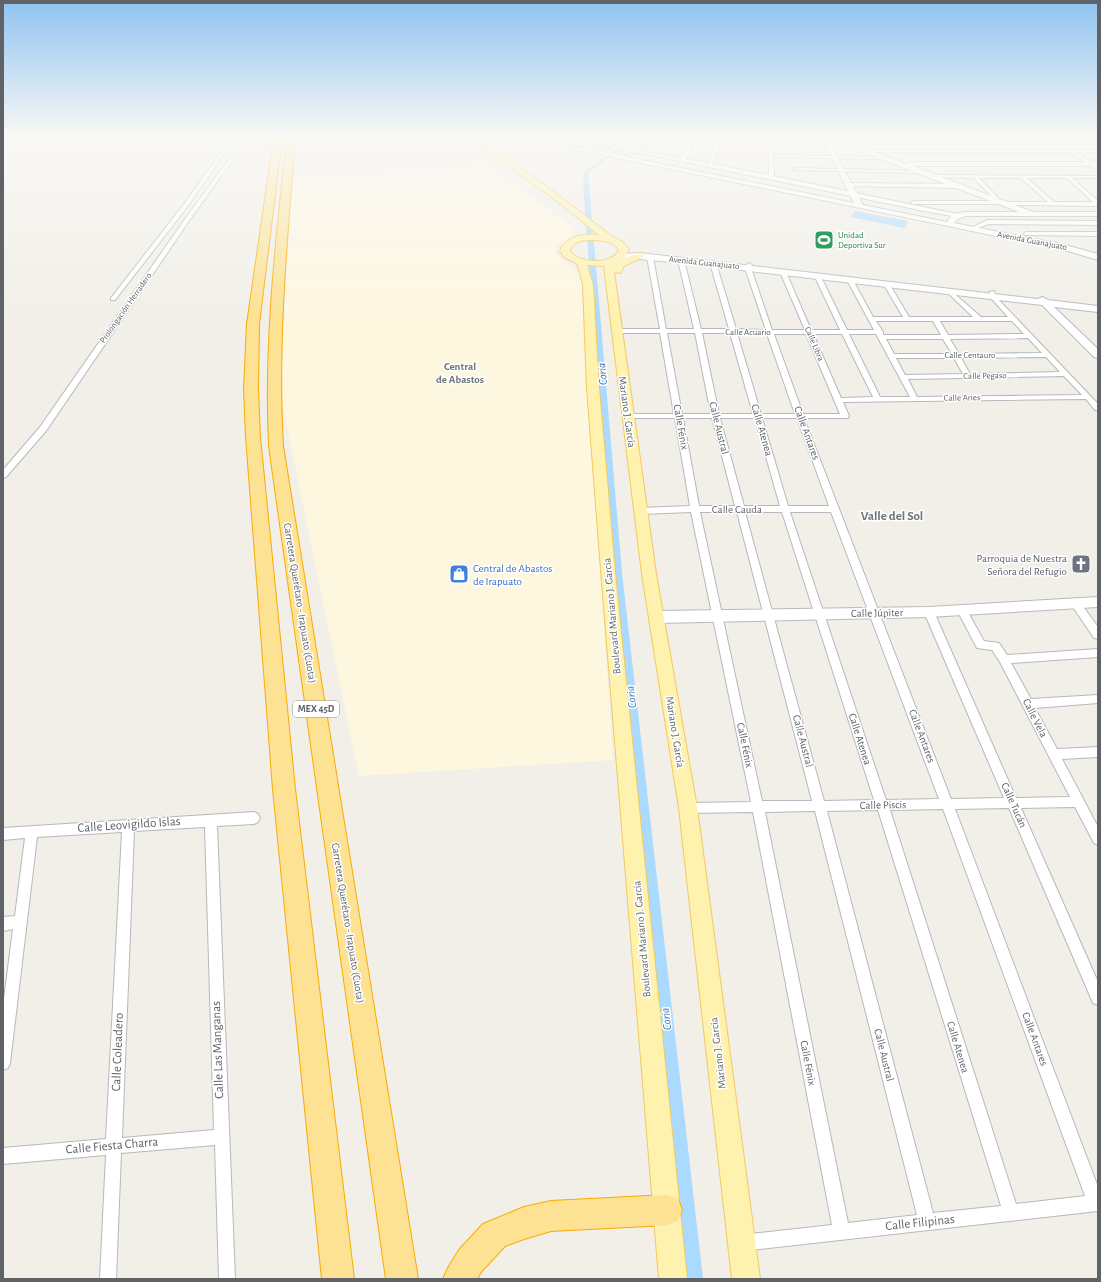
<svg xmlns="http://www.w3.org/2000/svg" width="1101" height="1282" font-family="'Alegreya Sans',sans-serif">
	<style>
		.commercial { fill: #fef7e0 }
		.water { fill: #aadaff }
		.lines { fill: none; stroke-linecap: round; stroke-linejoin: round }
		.canal { fill: #aadaff; fill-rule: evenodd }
		.street-casing { stroke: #b5b8bc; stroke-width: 2 }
		.secondary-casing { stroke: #b6babf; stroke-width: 2 }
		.primary-casing { stroke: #f2c960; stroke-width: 2 }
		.highway-casing { stroke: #f9ab00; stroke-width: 2 }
		.street { fill: #fff; fill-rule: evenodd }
		.secondary { fill: #fff; fill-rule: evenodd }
		.primary { fill: #fff2af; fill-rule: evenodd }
		.highway { fill: #fde293; fill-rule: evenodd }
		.labels { text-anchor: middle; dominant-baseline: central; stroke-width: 3; stroke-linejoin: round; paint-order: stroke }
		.far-leisure-label { font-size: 9px; fill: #27864d; stroke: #fff; text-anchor: start }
		.far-street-label { font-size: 9px; fill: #5f6368; stroke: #fff }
		.shield { fill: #fff; stroke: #8f9295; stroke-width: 1 }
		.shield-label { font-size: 10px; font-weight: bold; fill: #5f6368 }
		.far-quarter-label { font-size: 11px; font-weight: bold; fill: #70757a; stroke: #fff }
		.street-label { font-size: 11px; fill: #5f6368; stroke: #fff }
		.worship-label { font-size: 11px; fill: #5b616d; stroke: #fff; text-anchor: end }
		.shop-label { font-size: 11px; fill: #366cbe; stroke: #fff; text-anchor: start }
		.water-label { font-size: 12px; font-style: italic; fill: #4174aa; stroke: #fff }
		.quarter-label { font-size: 13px; font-weight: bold; fill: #70757a; stroke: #fff }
		.near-street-label { font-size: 13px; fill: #5f6368; stroke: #fff }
	</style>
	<rect width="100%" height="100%" fill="#f1efe8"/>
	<path class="commercial" d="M 487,164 L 573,227 L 573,231 L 570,237 L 557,245 L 556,254 L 580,275 L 582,288 L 613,760 L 359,776 L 279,389 L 293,179 Z"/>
	<path class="water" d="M 855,211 L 908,221 L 905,228 L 850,217 Z"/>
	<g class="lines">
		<path class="canal" d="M 631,137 L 636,137 L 620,150 L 642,154 L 642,156 L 617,152 L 588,173 L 589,184 L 622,573 L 703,1279 L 687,1279 L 612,573 L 583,184 L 584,172 L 613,151 L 594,147 L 594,145 L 616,149 Z"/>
		<g class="street-casing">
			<path id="street" d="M 232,137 L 236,137 L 188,206 L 115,300 L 111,300 L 111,298 L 184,204 Z
				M 243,137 L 247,137 L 242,147 L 189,221 L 46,431 L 6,477 L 3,478 L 3,470 L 40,427 L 185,219 L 238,147 Z
				M 566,137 L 576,137 L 617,145 L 628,137 L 633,137 L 621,146 L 630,148 L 645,137 L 650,137 L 634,149 L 681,158 L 692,137 L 696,137 L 686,159 L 708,163 L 717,137 L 721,137 L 713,164 L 769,175 L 768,137 L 826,139 L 828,141 L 772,140 L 773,155 L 884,157 L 886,158 L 884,159 L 773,157 L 774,176 L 962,215 L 959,217 L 929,212 L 631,151 L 622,156 L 620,155 L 626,150 L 618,148 L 609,154 L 607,153 L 614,147 Z
				M 837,139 L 1098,139 L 1098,141 L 835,141 Z
				M 866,150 L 1098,150 L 1098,152 L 1077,152 L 1098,168 L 1098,171 L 1071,152 L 864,152 Z
				M 795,168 L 921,171 L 923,172 L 921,173 L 793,170 Z
				M 930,175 L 1098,176 L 1098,178 L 1072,178 L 1098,201 L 1098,206 L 1007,205 L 1007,203 L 1009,202 L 1048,202 L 1021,178 L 979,178 L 1000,200 L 1006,201 L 1007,202 L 1004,204 L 912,204 L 912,202 L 914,201 L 996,201 L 974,178 L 932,177 ZM 1027,178 L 1067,178 L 1093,202 L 1054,202 Z
				M 849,183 L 960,184 L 963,186 L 960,188 L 847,186 L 846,185 Z
				M 987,220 L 1098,221 L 1098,225 L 988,224 L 976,229 L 973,227 Z
				M 1026,232 L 1098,232 L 1098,236 L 1024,235 L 1023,234 Z
				M 650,255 L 653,257 L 666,329 L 694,329 L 678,260 L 681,258 L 684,260 L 701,329 L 729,329 L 710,263 L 713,261 L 716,263 L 736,329 L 766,330 L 745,268 L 747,264 L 749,263 L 752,265 L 751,268 L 772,330 L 805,330 L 780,272 L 783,270 L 786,272 L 811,330 L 840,330 L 814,275 L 817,273 L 820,275 L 847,330 L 874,330 L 847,280 L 848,279 L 853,280 L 873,317 L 903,317 L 884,285 L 887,283 L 890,285 L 909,317 L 973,317 L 948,293 L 947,292 L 950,290 L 981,317 L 1008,317 L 991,298 L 989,292 L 994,291 L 996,297 L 1098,404 L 1098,410 L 1095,410 L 1086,399 L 843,402 L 849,416 L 848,418 L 804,418 L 951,799 L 1004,798 L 924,612 L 926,609 L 932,609 L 934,612 L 1016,798 L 1070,797 L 1000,662 L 992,650 L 977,648 L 957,610 L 959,607 L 965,607 L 984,641 L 999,643 L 1007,655 L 1098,649 L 1098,657 L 1011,663 L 1031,699 L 1098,695 L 1098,703 L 1035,708 L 1057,749 L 1098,747 L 1098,757 L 1062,759 L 1098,827 L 1098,845 L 1094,843 L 1075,807 L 1021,808 L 1098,982 L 1098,1005 L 1093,1003 L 1009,808 L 955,809 L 1098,1187 L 1098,1211 L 742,1251 L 736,1249 L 734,1243 L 736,1237 L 742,1235 L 832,1225 L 753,812 L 688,813 L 684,812 L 682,808 L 684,804 L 688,803 L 751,802 L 691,512 L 640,514 L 636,511 L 640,508 L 690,506 L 675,418 L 629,418 L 625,416 L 629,414 L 674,414 L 660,333 L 616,333 L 613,331 L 616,329 L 660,329 L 647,257 ZM 876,321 L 933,321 L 941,335 L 883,335 L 883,332 ZM 940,321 L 1012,321 L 1024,334 L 948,335 ZM 667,333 L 695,333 L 711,414 L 682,414 ZM 702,333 L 730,333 L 753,414 L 719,414 ZM 737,333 L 767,334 L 795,414 L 761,414 ZM 774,334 L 806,334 L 840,414 L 803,414 ZM 813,334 L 842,334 L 873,397 L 841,398 ZM 849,334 L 876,334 L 910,397 L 880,397 ZM 1028,338 L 1042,353 L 959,354 L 950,339 ZM 886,339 L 943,339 L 952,354 L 894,354 ZM 1046,357 L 1060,372 L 970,374 L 961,358 ZM 896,358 L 954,358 L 963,374 L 905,375 ZM 1064,376 L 1082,395 L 917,397 L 908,379 ZM 683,418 L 712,418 L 735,506 L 699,506 ZM 720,418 L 755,418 L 780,506 L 744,506 ZM 762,418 L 797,418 L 829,506 L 788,506 ZM 700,512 L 737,512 L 812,801 L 762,801 ZM 745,512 L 782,512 L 874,800 L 824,801 ZM 790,512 L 831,512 L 939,799 L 886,800 ZM 943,809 L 1085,1196 L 1016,1204 L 890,810 ZM 878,810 L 1001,1206 L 933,1213 L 827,811 ZM 815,811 L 917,1215 L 848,1223 L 765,812 Z
				M 1076,600 L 1079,601 L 1098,627 L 1098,639 L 1094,638 L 1073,607 L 1071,604 Z
				M 254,812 L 258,814 L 260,818 L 258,822 L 254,824 L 217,826 L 235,1279 L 219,1279 L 215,1145 L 121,1153 L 116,1279 L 100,1279 L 106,1155 L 3,1164 L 3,1148 L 106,1139 L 122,832 L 37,837 L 10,1063 L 8,1068 L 3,1070 L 3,1007 L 13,929 L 3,931 L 3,917 L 15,916 L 25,838 L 3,840 L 3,828 ZM 205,827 L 214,1130 L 122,1138 L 134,831 Z"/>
		</g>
		<g class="secondary-casing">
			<path id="secondary" d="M 515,137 L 529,137 L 854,203 L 821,137 L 836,137 L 906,164 L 909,162 L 1098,162 L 1098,166 L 913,166 L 1033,212 L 1098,212 L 1098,216 L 965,216 L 958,219 L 954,223 L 1065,245 L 1098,254 L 1098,260 L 1064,250 ZM 828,139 L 1019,212 L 964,212 L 952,215 L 947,222 L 863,205 Z
				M 640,253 L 1038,299 L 1042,297 L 1048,300 L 1098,306 L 1098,312 L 1054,307 L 1098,349 L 1098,358 L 1094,357 L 1042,305 L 681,263 L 640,259 L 620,260 L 616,257 L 620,254 Z
				M 1098,597 L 1098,607 L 929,617 L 656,623 L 651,621 L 649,617 L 651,613 L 656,611 L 929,607 Z"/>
		</g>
		<g class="primary-casing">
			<path id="primary" d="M 477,137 L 485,137 L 488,144 C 528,173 568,202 607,233 C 615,239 624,240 629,250 L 624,258 L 640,253 L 645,256 L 624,266 L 621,273 L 614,272 L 656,574 L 697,808 L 760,1279 L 732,1279 L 679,808 L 642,574 L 604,266 L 587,265 L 593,285 L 599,388 L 616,583 L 687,1279 L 659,1279 L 602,583 L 587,388 L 583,285 L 578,266 L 576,263 L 564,257 L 560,251 C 566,235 584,234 599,235 L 557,201 L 482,147 ZM 596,240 C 606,241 614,242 619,250 C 612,265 579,264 570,251 C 574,239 586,240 596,240 Z"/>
		</g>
		<g class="highway-casing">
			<path id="highway" d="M 274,137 L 282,137 L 259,324 L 258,389 L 260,437 L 295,789 L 354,1279 L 322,1279 L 273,789 L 246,437 L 244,389 L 247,324 Z
				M 287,137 L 295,137 C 287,240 277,342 283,446 L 418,1279 L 386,1279 L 269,446 C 264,342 276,240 287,137 Z
				M 667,1195 L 678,1199 L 682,1210 L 678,1221 L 667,1225 L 551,1231 L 524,1239 L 505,1246 L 481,1272 L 477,1279 L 443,1279 L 448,1268 L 459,1250 L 483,1224 L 524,1207 L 551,1201 Z"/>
		</g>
		<use href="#street" class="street"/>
		<use href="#secondary" class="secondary"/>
		<use href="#primary" class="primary"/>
		<use href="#highway" class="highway"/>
	</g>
	<linearGradient id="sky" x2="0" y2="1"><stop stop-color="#8fc3f1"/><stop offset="0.43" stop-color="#f9f8f5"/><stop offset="1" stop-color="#f9f8f5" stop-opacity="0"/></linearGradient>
	<rect width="1101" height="317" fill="url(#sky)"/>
	<defs>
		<g id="stadium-square" transform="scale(1)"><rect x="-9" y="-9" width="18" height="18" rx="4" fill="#2e9e5b" stroke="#fff"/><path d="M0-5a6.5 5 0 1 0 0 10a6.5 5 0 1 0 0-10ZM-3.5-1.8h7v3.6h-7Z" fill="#fff"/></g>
		<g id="church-square" transform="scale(1)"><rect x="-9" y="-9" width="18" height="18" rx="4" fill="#6b7280" stroke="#fff"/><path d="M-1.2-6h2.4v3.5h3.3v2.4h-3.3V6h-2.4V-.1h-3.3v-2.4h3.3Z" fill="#fff"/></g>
		<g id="shop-square" transform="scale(1)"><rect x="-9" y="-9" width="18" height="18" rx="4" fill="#3f7fe0" stroke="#fff"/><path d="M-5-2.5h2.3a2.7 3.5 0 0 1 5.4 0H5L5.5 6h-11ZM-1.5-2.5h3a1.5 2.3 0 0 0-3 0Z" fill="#fff"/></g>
	</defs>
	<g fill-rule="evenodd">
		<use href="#stadium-square" x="824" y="240"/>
		<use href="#church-square" x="1081" y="564"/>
		<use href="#shop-square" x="459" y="574"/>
	</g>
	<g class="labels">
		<g class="far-leisure-label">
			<text x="838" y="235">Unidad<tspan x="838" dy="10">Deportiva Sur</tspan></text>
		</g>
		<g class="far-street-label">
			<text transform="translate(1032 241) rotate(11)">Avenida Guanajuato</text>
			<text transform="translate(704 263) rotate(6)">Avenida Guanajuato</text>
			<text transform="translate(126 308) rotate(-55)">Prolongación Herradero</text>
			<text x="748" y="332">Calle Acuario</text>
			<text transform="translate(814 344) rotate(67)">Calle Libra</text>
			<text x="970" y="355">Calle Centauro</text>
			<text transform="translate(985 376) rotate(-1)">Calle Pegaso</text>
			<text transform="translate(962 398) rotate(-1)">Calle Aries</text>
		</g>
		<rect class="shield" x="293" y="701" width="46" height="16" rx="3"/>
		<g class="shield-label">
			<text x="316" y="709">MEX 45D</text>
		</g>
		<g class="far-quarter-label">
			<text x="460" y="366">Central<tspan x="460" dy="13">de Abastos</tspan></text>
		</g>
		<g class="street-label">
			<text transform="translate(627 412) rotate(82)">Mariano J. García</text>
			<text transform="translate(681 427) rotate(80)">Calle Fénix</text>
			<text transform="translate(719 428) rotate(76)">Calle Austral</text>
			<text transform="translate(762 430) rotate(74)">Calle Atenea</text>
			<text transform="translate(807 433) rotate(70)">Calle Antares</text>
			<text x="737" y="509">Calle Cauda</text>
			<text transform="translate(300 603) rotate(81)">Carretera Querétaro - Irapuato (Cuota)</text>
			<text transform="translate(877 613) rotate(-1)">Calle Júpiter</text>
			<text transform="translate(612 616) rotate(-95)">Boulevard Mariano J. García</text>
			<text transform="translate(1035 718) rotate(63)">Calle Vela</text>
			<text transform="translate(675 732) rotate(81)">Mariano J. García</text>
			<text transform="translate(922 736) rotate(69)">Calle Antares</text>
			<text transform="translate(860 739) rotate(72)">Calle Atenea</text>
			<text transform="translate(803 741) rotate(75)">Calle Austral</text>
			<text transform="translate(745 745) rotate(78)">Calle Fénix</text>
			<text transform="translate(883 805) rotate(-1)">Calle Piscis</text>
			<text transform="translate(1014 805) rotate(66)">Calle Tucán</text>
			<text transform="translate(348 923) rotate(81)">Carretera Querétaro - Irapuato (Cuota)</text>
			<text transform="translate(642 939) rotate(-95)">Boulevard Mariano J. García</text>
			<text transform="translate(1035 1039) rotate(70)">Calle Antares</text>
			<text transform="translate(958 1047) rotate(73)">Calle Atenea</text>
			<text transform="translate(718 1053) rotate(-97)">Mariano J. García</text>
			<text transform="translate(884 1055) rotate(76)">Calle Austral</text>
			<text transform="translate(808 1063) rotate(79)">Calle Fénix</text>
		</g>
		<g class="worship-label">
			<text x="1067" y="558">Parroquia de Nuestra<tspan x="1067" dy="13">Señora del Refugio</tspan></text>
		</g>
		<g class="shop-label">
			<text x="473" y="568">Central de Abastos<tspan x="473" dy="13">de Irapuato</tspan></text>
		</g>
		<g class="water-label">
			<text transform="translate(602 374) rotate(-95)">Coria</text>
			<text transform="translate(631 697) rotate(-96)">Coria</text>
			<text transform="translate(666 1019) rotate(-96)">Coria</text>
		</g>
		<g class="quarter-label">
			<text x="892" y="516">Valle del Sol</text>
		</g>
		<g class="near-street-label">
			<text transform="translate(129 825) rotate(-4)">Calle Leovigildo Islas</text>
			<text transform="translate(218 1050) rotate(-92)">Calle Las Manganas</text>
			<text transform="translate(118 1052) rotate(-88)">Calle Coleadero</text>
			<text transform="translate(112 1146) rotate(-5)">Calle Fiesta Charra</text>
			<text transform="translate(920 1223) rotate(-6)">Calle Filipinas</text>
		</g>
	</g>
	<rect width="1101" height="1282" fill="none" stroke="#5f6368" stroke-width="8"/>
</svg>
